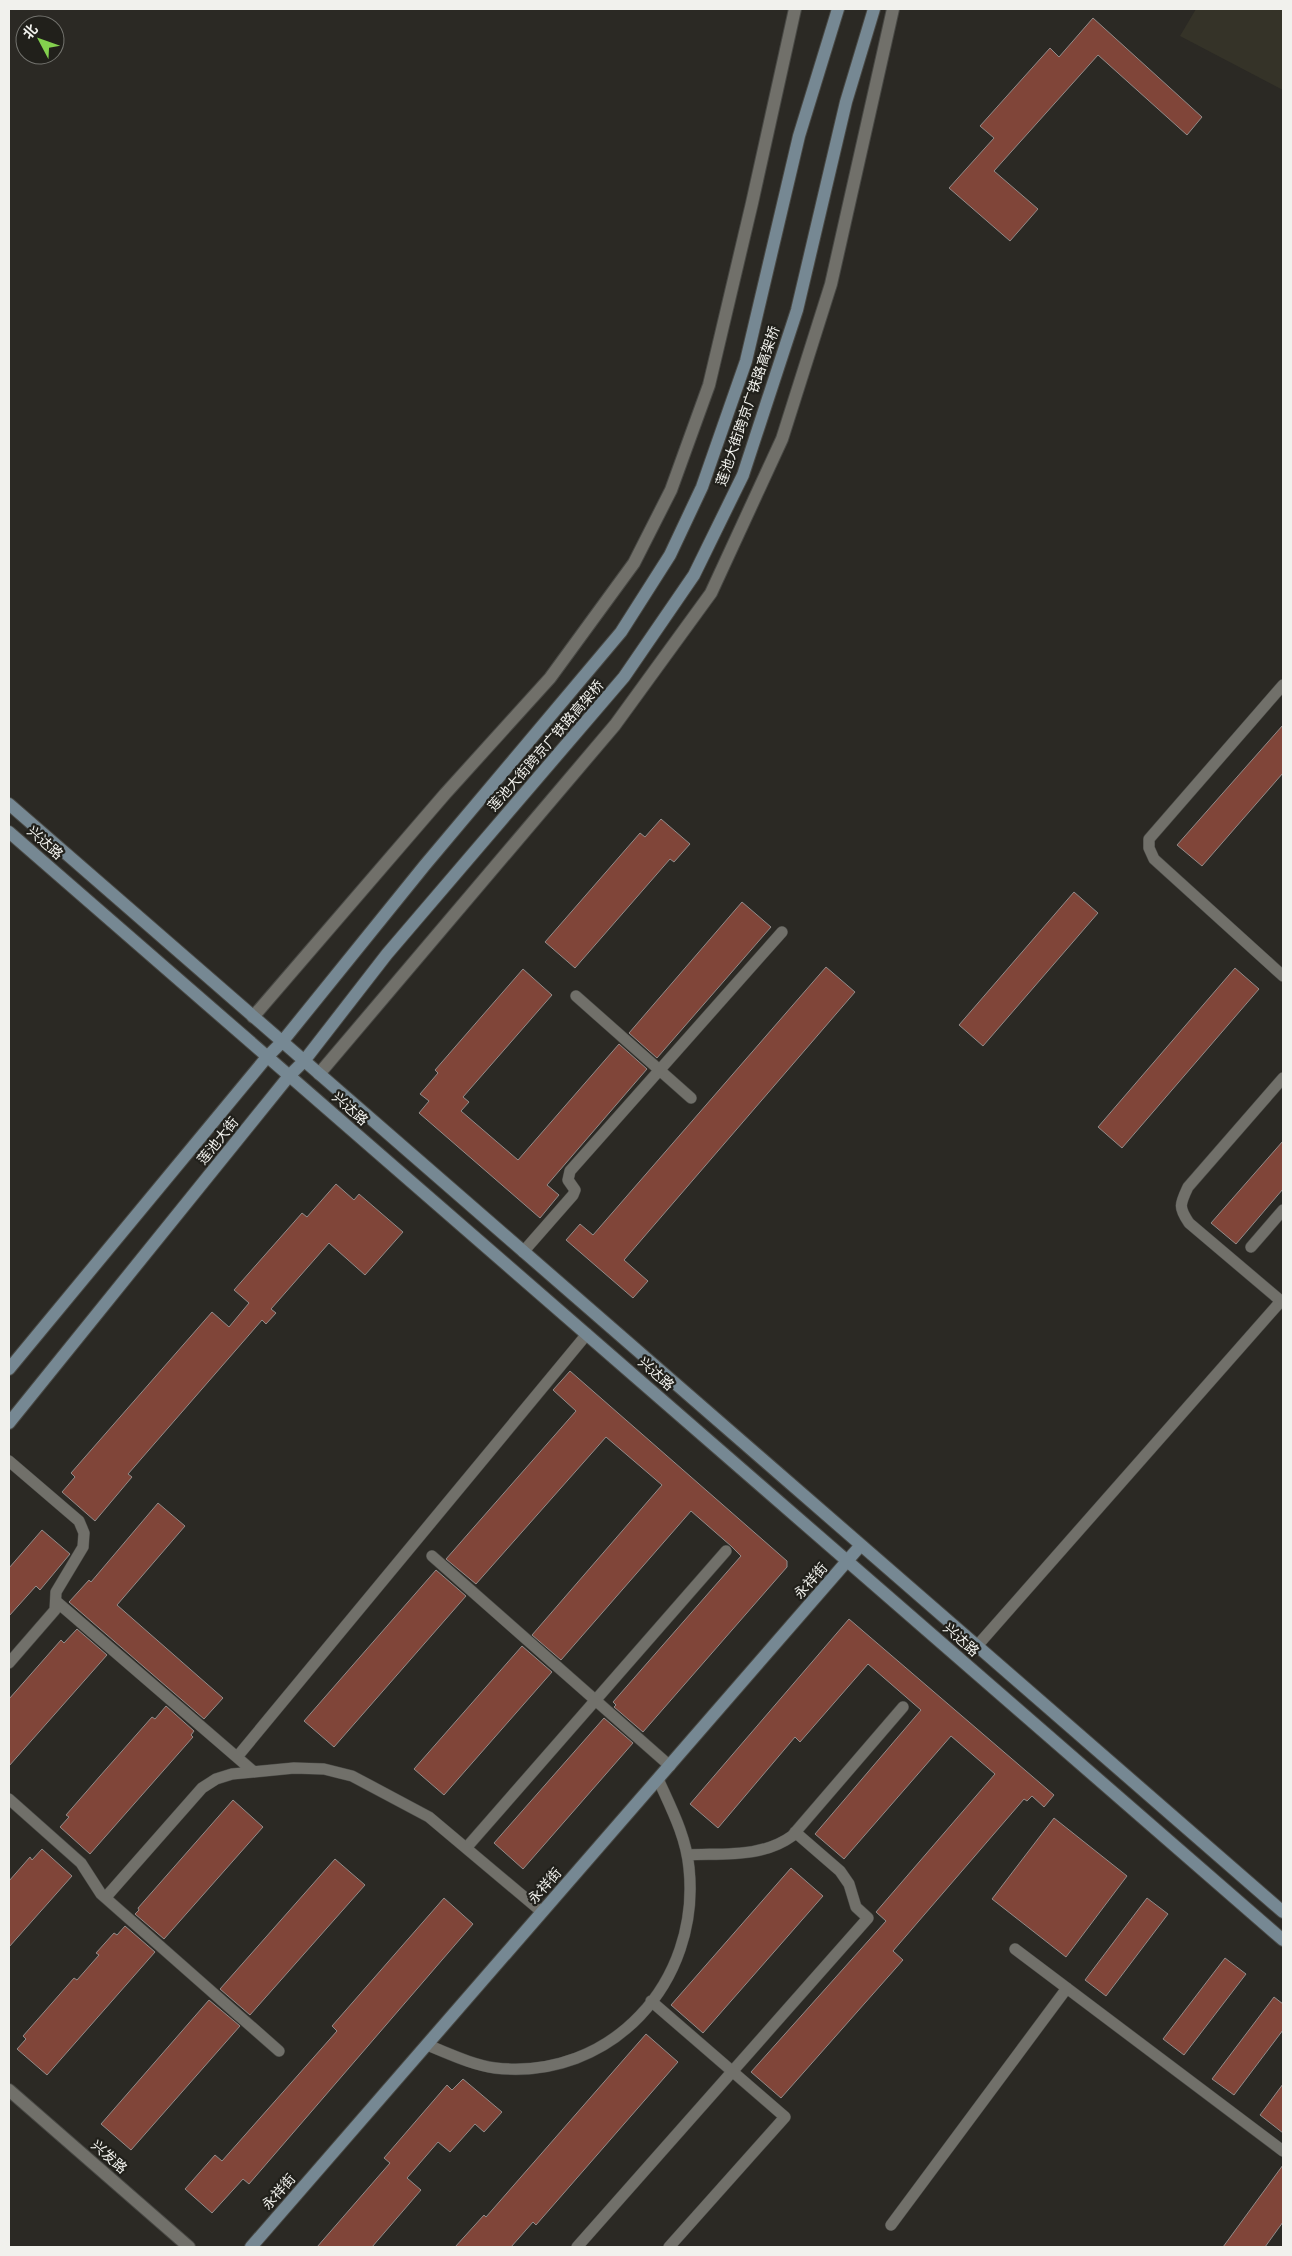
<svg xmlns="http://www.w3.org/2000/svg" width="1292" height="2256" font-family="'Fira Sans Condensed','Noto Sans SC',sans-serif">
	<style>
		.built { fill: #353328 }
		.building { fill: #804539; stroke: #928b89 }
		.lines { fill: none; stroke-linecap: round; stroke-linejoin: round }
		.lane-casing { stroke: #484844; stroke-width: 12 }
		.street-casing { stroke: #484844; stroke-width: 14 }
		.secondary-casing { stroke: #484844; stroke-width: 14 }
		.lane { stroke: #71706a; stroke-width: 11 }
		.street { stroke: #71706a; stroke-width: 12 }
		.secondary { stroke: #768893; stroke-width: 12 }
		.labels { text-anchor: middle; dominant-baseline: central; stroke-width: 4.5; stroke-linejoin: round; paint-order: stroke }
		.street-label { font-size: 14px; fill: #f1f1ed; stroke: #21201b }
	</style>
	<rect width="100%" height="100%" fill="#2b2924"/>
	<path class="built" d="M 1196,9 L 1283,9 L 1283,90 L 1180,36 Z"/>
	<path class="building" d="M 1093,18 L 1202,117 L 1187,135 L 1098,55 L 994,171 L 1038,209 L 1010,241 L 949,188 L 994,138 L 980,126 L 1050,48 L 1059,57 Z
		M 1283,725 L 1283,773 L 1202,866 L 1177,845 Z
		M 661,819 L 690,844 L 674,862 L 670,859 L 575,968 L 545,942 L 640,833 L 645,837 Z
		M 1074,892 L 1098,913 L 983,1046 L 959,1025 Z
		M 742,902 L 771,927 L 657,1058 L 629,1033 Z
		M 826,967 L 855,992 L 624,1260 L 648,1281 L 633,1298 L 566,1240 L 580,1224 L 593,1235 Z
		M 1235,968 L 1259,989 L 1122,1148 L 1098,1127 Z
		M 523,969 L 552,995 L 463,1097 L 469,1102 L 461,1111 L 518,1160 L 619,1044 L 647,1069 L 547,1185 L 559,1195 L 540,1218 L 419,1113 L 429,1101 L 420,1094 L 438,1073 L 435,1070 Z
		M 1283,1141 L 1283,1189 L 1236,1244 L 1211,1223 Z
		M 336,1184 L 354,1200 L 359,1194 L 403,1232 L 365,1275 L 329,1243 L 271,1309 L 276,1313 L 266,1324 L 262,1320 L 128,1474 L 132,1477 L 95,1521 L 62,1492 L 75,1477 L 71,1473 L 212,1312 L 229,1327 L 249,1303 L 234,1290 L 302,1213 L 307,1217 Z
		M 570,1371 L 787,1561 L 787,1567 L 643,1732 L 614,1707 L 616,1705 L 613,1702 L 741,1556 L 731,1546 L 691,1511 L 561,1660 L 532,1635 L 662,1485 L 606,1437 L 476,1584 L 446,1559 L 576,1411 L 553,1390 Z
		M 158,1503 L 185,1526 L 117,1605 L 223,1698 L 204,1719 L 69,1602 L 89,1580 L 91,1582 Z
		M 42,1530 L 70,1554 L 40,1590 L 36,1586 L 9,1616 L 9,1568 Z
		M 436,1570 L 466,1596 L 334,1747 L 304,1721 Z
		M 849,1619 L 1054,1795 L 1044,1807 L 1032,1796 L 1027,1801 L 1024,1799 L 893,1951 L 903,1960 L 781,2098 L 751,2072 L 886,1921 L 876,1912 L 995,1774 L 951,1736 L 844,1859 L 815,1834 L 921,1710 L 868,1664 L 800,1742 L 795,1737 L 718,1828 L 690,1804 Z
		M 77,1629 L 107,1655 L 9,1766 L 9,1699 L 61,1640 L 64,1643 Z
		M 522,1646 L 552,1672 L 444,1795 L 414,1769 Z
		M 166,1706 L 194,1731 L 191,1735 L 193,1737 L 90,1854 L 60,1827 L 69,1817 L 66,1815 L 100,1776 L 152,1717 L 155,1719 Z
		M 604,1718 L 633,1743 L 523,1869 L 494,1843 Z
		M 233,1800 L 263,1827 L 164,1939 L 135,1914 L 139,1910 L 138,1908 Z
		M 1054,1818 L 1127,1876 L 1066,1957 L 992,1899 Z
		M 42,1849 L 72,1876 L 9,1947 L 9,1881 L 30,1857 L 32,1860 Z
		M 335,1859 L 365,1885 L 250,2015 L 220,1989 Z
		M 791,1868 L 823,1896 L 703,2033 L 671,2005 Z
		M 444,1898 L 473,1924 L 249,2184 L 243,2179 L 212,2213 L 185,2189 L 215,2155 L 222,2161 L 337,2031 L 332,2026 Z
		M 1147,1898 L 1168,1914 L 1106,1996 L 1085,1980 Z
		M 125,1926 L 155,1952 L 47,2075 L 17,2049 L 26,2039 L 23,2036 L 74,1978 L 77,1980 L 99,1955 L 96,1953 L 114,1933 L 117,1935 Z
		M 1225,1958 L 1246,1974 L 1184,2055 L 1163,2039 Z
		M 1274,1997 L 1283,2004 L 1283,2030 L 1234,2095 L 1212,2079 Z
		M 209,2000 L 240,2026 L 131,2150 L 101,2124 Z
		M 646,2034 L 678,2062 L 536,2225 L 533,2222 L 511,2247 L 455,2247 L 484,2215 L 486,2217 Z
		M 463,2079 L 502,2112 L 484,2132 L 475,2124 L 450,2152 L 438,2142 L 407,2178 L 421,2190 L 372,2247 L 317,2247 L 390,2163 L 384,2158 L 447,2085 L 452,2090 Z
		M 1283,2084 L 1283,2133 L 1260,2115 Z
		M 1283,2165 L 1283,2222 L 1265,2247 L 1223,2247 Z"/>
	<g class="lines">
		<g class="lane-casing">
			<path id="lane" d="M 1283,685 L 1149,839 L 1149,848 L 1154,859 L 1283,976
				M 576,996 L 691,1098
				M 1251,1247 L 1283,1210
				M 523,1252 L 573,1195 L 575,1190 L 568,1180 L 570,1171 L 782,932
				M 9,1461 L 79,1521 L 84,1533 L 83,1547 L 56,1592 L 55,1610 L 9,1663
				M 432,1556 L 670,1766
				M 57,1602 L 254,1772
				M 977,1646 L 1281,1301 L 1189,1223 C 1178,1207 1180,1204 1188,1187 L 1283,1078
				M 237,1757 L 587,1334
				M 9,1799 L 81,1863 L 101,1894 L 279,2051
				M 467,1847 L 726,1551
				M 687,1855 C 722,1853 762,1858 792,1836 L 903,1707
				M 106,1897 L 202,1788 L 216,1779 L 232,1774 L 294,1768 L 324,1769 L 352,1776 L 429,1817 L 542,1912
				M 1015,1949 L 1283,2151
				M 651,2001 L 785,2117 L 669,2247
				M 427,2045 C 448,2053 472,2065 495,2068 C 611,2081 701,1982 689,1868 C 686,1836 671,1808 658,1779
				M 891,2225 L 1067,1988
				M 577,2247 L 868,1918 L 856,1907 L 849,1884 L 840,1871 L 795,1832"/>
		</g>
		<g class="street-casing">
			<path id="street" d="M 253,1017 L 445,794 L 550,678 L 634,563 L 671,490 L 709,385 L 752,203 L 795,9
				M 319,1074 L 615,725 L 711,593 L 782,439 L 831,284 L 893,9
				M 9,2090 L 189,2247"/>
		</g>
		<g class="secondary-casing">
			<path id="secondary" d="M 9,804 L 1283,1912
				M 9,832 L 1283,1940
				M 9,1369 L 267,1057 L 282,1042 L 425,865 L 621,632 L 670,555 L 702,487 L 746,361 L 799,136 L 838,9
				M 9,1423 L 289,1076 L 304,1061 L 387,954 L 624,677 L 694,575 L 743,475 L 797,310 L 846,102 L 874,9
				M 251,2247 L 861,1545"/>
		</g>
		<use href="#lane" class="lane"/>
		<use href="#street" class="street"/>
		<use href="#secondary" class="secondary"/>
	</g>
	<g class="labels">
		<g class="street-label">
			<text transform="translate(748 406) rotate(-71)">莲池大街跨京广铁路高架桥</text>
			<text transform="translate(546 746) rotate(-49)">莲池大街跨京广铁路高架桥</text>
			<text transform="translate(45 843) rotate(41)">兴达路</text>
			<text transform="translate(350 1109) rotate(41)">兴达路</text>
			<text transform="translate(218 1141) rotate(-51)">莲池大街</text>
			<text transform="translate(656 1374) rotate(41)">兴达路</text>
			<text transform="translate(811 1581) rotate(-49)">永祥街</text>
			<text transform="translate(961 1640) rotate(41)">兴达路</text>
			<text transform="translate(545 1886) rotate(-49)">永祥街</text>
			<text transform="translate(109 2157) rotate(41)">兴发路</text>
			<text transform="translate(279 2192) rotate(-49)">永祥街</text>
		</g>
	</g>
	<rect width="1292" height="2256" fill="none" stroke="#f1f1ed" stroke-width="20"/>
	<g transform="translate(40 40) rotate(311)"><circle r="24" fill="#21201b" stroke="#74746f"/>
	<path d="M0-4L9 19L0 12L-9 19Z" fill="#83d04e"/>
	<text y="-8" font-size="14" font-weight="bold" text-anchor="middle" fill="#f1f1ed">北</text>
	</g>
</svg>
